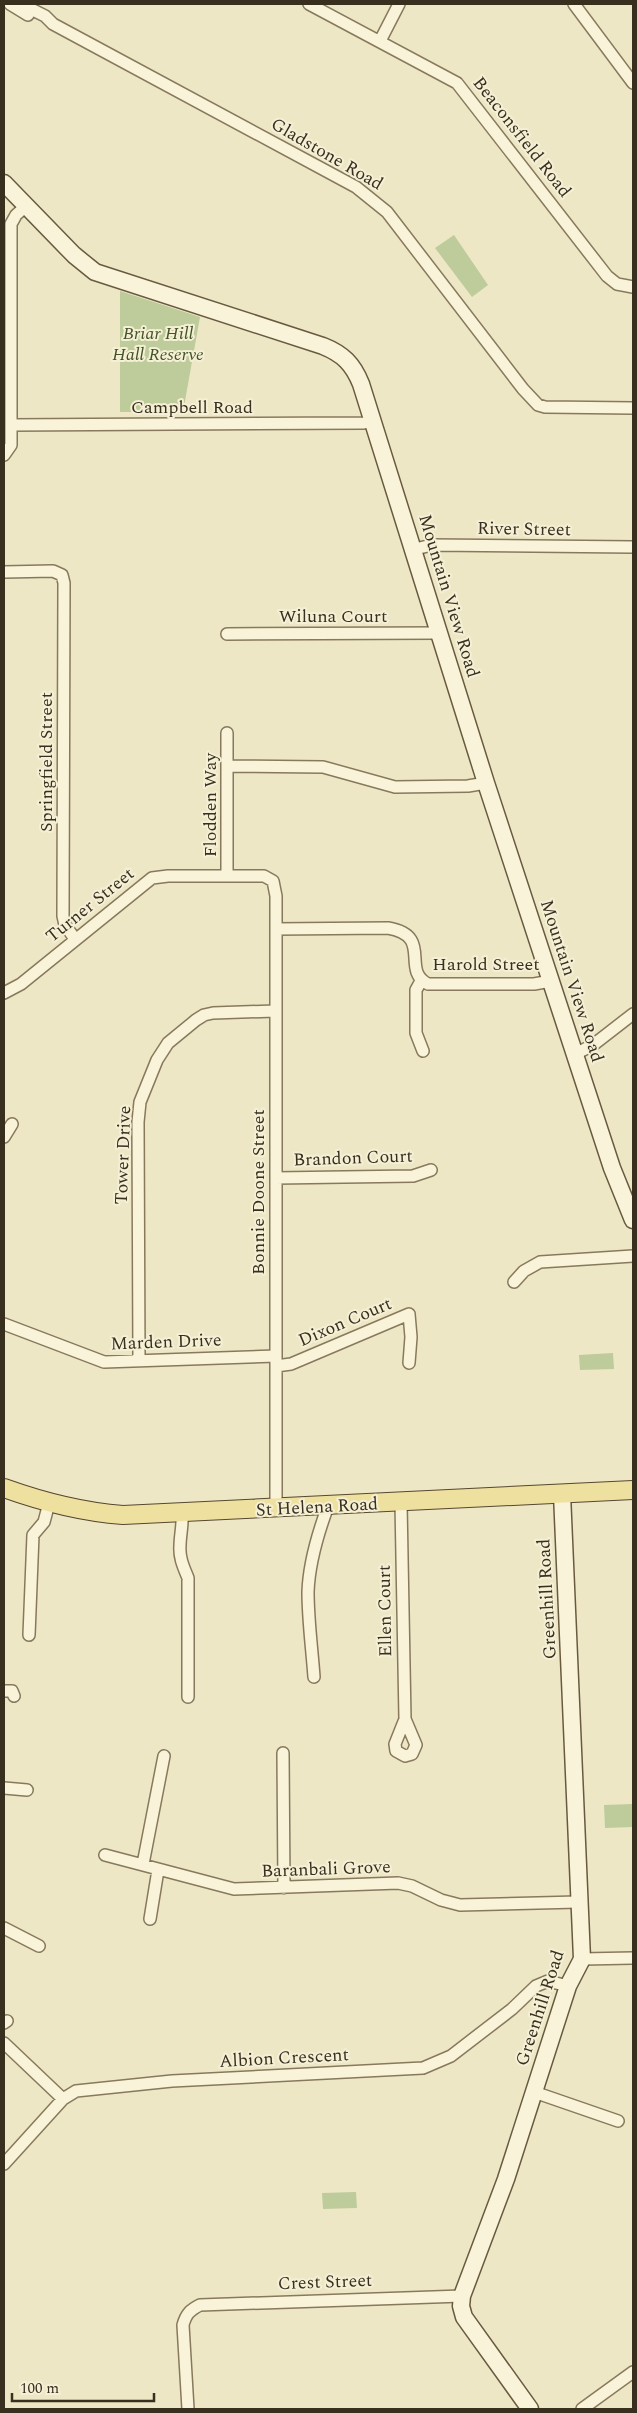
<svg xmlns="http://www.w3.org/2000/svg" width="637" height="2413" font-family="Spectral,serif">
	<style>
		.green { fill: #becb9a }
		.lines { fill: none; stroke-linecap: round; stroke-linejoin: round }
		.street-casing { stroke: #88795c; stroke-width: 14 }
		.secondary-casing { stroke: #695a3f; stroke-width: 19 }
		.primary-casing { stroke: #564730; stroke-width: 20 }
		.street { stroke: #f8f3d9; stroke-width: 11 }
		.secondary { stroke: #f8f3d9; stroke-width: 16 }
		.primary { stroke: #eee09f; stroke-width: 18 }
		.labels { text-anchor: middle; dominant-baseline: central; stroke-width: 4; stroke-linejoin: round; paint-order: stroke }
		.street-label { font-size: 18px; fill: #382f1f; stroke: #f5f0d5 }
		.park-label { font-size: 18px; font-style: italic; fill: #425427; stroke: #f5f0d5 }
	</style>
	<rect width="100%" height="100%" fill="#ede7c6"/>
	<path class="green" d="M 454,235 L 488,285 L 472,297 L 435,248 Z
		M 120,291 L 200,317 L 183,412 L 120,412 Z
		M 613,1353 L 614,1369 L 580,1370 L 579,1355 Z
		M 633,1804 L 633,1827 L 605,1828 L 604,1805 Z
		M 356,2192 L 357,2208 L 323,2209 L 322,2193 Z"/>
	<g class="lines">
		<g class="street-casing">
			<path id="street" d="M 10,4 L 28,15
				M 21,4 L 45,16 L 53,24 L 356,187 L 387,212 L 523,389 L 538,405 L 545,407 L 633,408
				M 309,4 L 457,83 L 607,276 L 617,284 L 633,287
				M 574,4 L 633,83
				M 380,41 L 399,4
				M 11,425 L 364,423 L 373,421
				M 4,455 L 11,445 L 11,224 L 16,215 L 26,206
				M 415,549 L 432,545 L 633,547
				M 4,572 L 53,571 L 62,575 L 64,583 L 63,916 L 65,925 L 75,939
				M 227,634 L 440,633
				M 228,766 L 323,767 L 395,787 L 468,786 L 486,783
				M 227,876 L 227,733
				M 276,929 L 388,928 C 434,936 400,970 428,984 L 534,984 L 551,981
				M 421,981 L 416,990 L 416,1033 L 423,1051
				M 4,993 L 21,984 L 152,878 L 168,876 L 264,876 L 273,881 L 276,896 L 276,1509
				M 575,1054 L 593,1045 L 633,1014
				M 4,1137 L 12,1124
				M 276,1178 L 413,1176 L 431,1170
				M 514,1282 L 524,1271 L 540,1262 L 633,1256
				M 4,1324 L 104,1362 L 276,1356
				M 139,1361 L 138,1122 L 140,1102 L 157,1060 L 168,1043 L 196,1020 L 204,1015 L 213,1013 L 275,1011
				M 276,1366 L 291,1364 L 409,1314 L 411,1337 L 409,1363
				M 401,1503 L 405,1719 L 416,1745 L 412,1754 L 405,1756 L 396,1751 L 395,1744 L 405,1719
				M 182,1513 C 183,1525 180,1535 180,1546 C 179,1558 184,1568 188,1578 L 188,1697
				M 29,1635 L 33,1535 L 44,1522 L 49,1503
				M 314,1677 C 312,1649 308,1620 308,1592 C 309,1563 318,1533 328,1506
				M 4,1691 L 12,1691 L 14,1696
				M 283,1753 L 284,1888
				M 4,1788 L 27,1790
				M 105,1855 L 234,1889 L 398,1883 L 412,1886 L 441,1900 L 460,1905 L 578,1902
				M 143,1864 L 164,1756
				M 150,1919 L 158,1870
				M 4,1928 L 39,1946
				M 582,1959 L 633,1958
				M 4,2023 L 7,2021
				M 4,2043 L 63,2099
				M 534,2092 L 618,2121
				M 4,2164 L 63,2099 L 76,2091 L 172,2081 L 423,2068 L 451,2056 L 512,2009 L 536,1986 L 548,1981 L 568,1986
				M 188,2409 L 183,2325 C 186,2314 190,2310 200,2305 L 462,2296
				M 582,2409 L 633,2372"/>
		</g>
		<g class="secondary-casing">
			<path id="secondary" d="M 4,183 L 74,255 L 95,272 L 323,346 C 343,354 353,364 361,384 L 486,783 L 612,1168 L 633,1220
				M 530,2409 L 464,2317 L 461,2306 L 462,2296 L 506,2179 L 568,1986 L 582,1959 L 562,1494"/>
		</g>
		<g class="primary-casing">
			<path id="primary" d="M 4,1488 C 43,1502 82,1512 123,1515 L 633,1490"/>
		</g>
		<use href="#street" class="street"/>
		<use href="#secondary" class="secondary"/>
		<use href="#primary" class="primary"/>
	</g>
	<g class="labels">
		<g class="street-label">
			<text transform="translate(522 137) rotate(52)">Beaconsfield Road</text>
			<text transform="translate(327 154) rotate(30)">Gladstone Road</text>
			<text x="192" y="407">Campbell Road</text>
			<text transform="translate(524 529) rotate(1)">River Street</text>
			<text transform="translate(449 596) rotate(73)">Mountain View Road</text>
			<text x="333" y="616">Wiluna Court</text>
			<text transform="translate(46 762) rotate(-90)">Springfield Street</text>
			<text transform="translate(210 805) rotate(-90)">Flodden Way</text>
			<text transform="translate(90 905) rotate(-39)">Turner Street</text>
			<text x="486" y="964">Harold Street</text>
			<text transform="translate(572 981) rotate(72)">Mountain View Road</text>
			<text transform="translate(123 1155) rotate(-88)">Tower Drive</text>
			<text transform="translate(353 1158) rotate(-2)">Brandon Court</text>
			<text transform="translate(258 1192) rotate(-90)">Bonnie Doone Street</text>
			<text transform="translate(345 1322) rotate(-23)">Dixon Court</text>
			<text transform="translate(166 1342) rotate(-2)">Marden Drive</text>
			<text transform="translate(317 1507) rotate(-3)">St Helena Road</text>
			<text transform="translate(547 1599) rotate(-93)">Greenhill Road</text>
			<text transform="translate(385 1611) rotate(-91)">Ellen Court</text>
			<text transform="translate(326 1869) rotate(-2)">Baranbali Grove</text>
			<text transform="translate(540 2008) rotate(-72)">Greenhill Road</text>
			<text transform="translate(284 2058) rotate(-3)">Albion Crescent</text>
			<text transform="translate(325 2282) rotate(-2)">Crest Street</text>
		</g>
		<g class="park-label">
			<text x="158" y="333">Briar Hill<tspan x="158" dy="21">Hall Reserve</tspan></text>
		</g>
	</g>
	<rect width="637" height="2413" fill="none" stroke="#382f1f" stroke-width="10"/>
	<path d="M12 2393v8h142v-8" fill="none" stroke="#382f1f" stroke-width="2.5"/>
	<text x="20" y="2393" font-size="15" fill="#382f1f" stroke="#f5f0d5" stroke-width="4" paint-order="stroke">100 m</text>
</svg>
